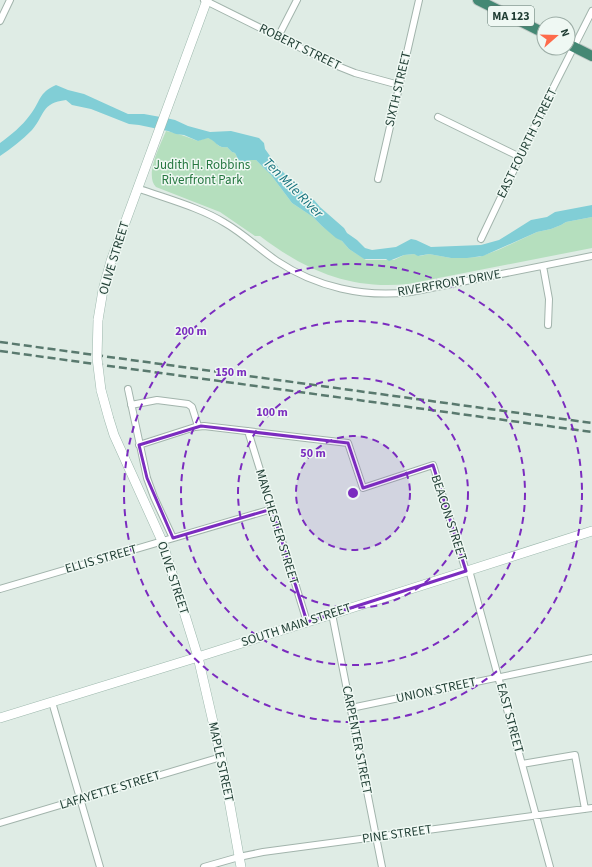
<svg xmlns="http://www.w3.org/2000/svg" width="592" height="867" font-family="'Source Sans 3',sans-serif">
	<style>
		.green { fill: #b5dfbe }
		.water { fill: #81ced6 }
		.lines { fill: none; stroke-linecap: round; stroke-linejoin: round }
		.minor-casing { stroke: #a2b4ac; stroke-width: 8 }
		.secondary-casing { stroke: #9db8ad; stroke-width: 10 }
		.trunk-casing { stroke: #c0c9c6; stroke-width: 12 }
		.minor { stroke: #fff; stroke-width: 6 }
		.secondary { stroke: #fff; stroke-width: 9 }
		.trunk { stroke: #448874; stroke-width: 10 }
		.rail { stroke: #59796e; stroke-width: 2.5; stroke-dasharray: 8 4; stroke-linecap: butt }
		.secondary-bridge-casing { stroke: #9db8ad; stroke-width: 10; stroke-linecap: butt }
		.secondary-bridge { stroke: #fff; stroke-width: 9 }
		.marked { fill: none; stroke: #7b2cbf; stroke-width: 3; stroke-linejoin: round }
		.ring { fill: none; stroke: #7b2cbf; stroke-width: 2; stroke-dasharray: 7 5 }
		.labels { text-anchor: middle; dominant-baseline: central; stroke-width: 3; stroke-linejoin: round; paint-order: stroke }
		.shield { fill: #eff8f3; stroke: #5d756d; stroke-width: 1 }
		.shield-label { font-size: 12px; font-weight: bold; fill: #1f3d33 }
		.street-label { font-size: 13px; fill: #1f3d33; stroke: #eff8f3 }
		.park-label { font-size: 13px; fill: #257740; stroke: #eff8f3 }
		.water-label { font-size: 14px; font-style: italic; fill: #14727d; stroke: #eff8f3 }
		.centre { fill: #7b2cbf; stroke: #eff8f3; stroke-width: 2 }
		.ring-label { font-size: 12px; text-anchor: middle; font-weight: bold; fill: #7b2cbf; stroke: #eff8f3; stroke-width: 3; stroke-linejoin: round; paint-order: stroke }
	</style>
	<rect width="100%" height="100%" fill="#dfece5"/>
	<path class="green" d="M 166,131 C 177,133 187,137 198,141 C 201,140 204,138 208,138 C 217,140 216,149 227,147 L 232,152 L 235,153 L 239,161 L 238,166 L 240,167 L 250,160 L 256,160 L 271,175 L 292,203 L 313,217 L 322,226 L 342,241 L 349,249 L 366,260 L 394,260 L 404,255 L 414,254 L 420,256 L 429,254 L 451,258 L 479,257 L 498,250 L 537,232 L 551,229 L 561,225 L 566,222 L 592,217 L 592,248 L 408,284 C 349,290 305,270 260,236 L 255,236 L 220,212 L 156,187 C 144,175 161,144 166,131 Z"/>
	<path class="water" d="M 56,85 L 68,90 L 84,94 L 128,114 L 144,114 L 166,118 L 175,120 L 188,126 L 210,132 L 231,131 L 259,138 L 264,143 L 265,149 L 278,167 L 295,184 L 306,196 L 314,200 L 320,207 L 344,228 L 347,233 L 357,240 L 365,248 L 372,250 L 396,247 L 411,239 L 416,240 L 431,247 L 481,245 L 499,240 L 531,220 L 547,217 L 555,212 L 592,205 L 592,217 L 566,222 L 561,225 L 551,229 L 537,232 L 483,256 L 467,258 L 451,258 L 429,254 L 418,256 L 414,254 L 404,255 L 389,261 L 386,259 L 364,259 L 349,249 L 342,241 L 336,238 L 322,226 L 313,217 L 292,203 L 271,175 L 256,160 L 250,160 L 240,167 L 238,166 L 239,161 L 235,153 L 232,152 L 227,147 C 218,149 216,141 208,138 L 198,141 L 184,135 L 176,134 L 168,131 L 139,125 L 129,124 L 91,109 L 72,105 L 66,100 C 41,103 45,115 32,130 C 22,140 12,148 0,156 L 0,143 C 11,135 22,126 30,115 C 41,101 38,93 56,85 Z"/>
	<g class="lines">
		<g class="minor-casing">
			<path id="minor" d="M 204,0 L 335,65 L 355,73 L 399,85
				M 0,21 L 10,0
				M 278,37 L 297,0
				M 438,117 L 520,157
				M 378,179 L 419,0
				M 137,188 C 167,199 199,207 225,223 C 244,234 259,249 277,261 C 316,287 364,298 411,292 L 592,256
				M 481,239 L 550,94 L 592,11
				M 543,266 L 549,299 L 548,325
				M 128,389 L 147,478 L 154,497 L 173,538
				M 131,405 L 157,400 L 188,404 L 192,407 L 198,426
				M 248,431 L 307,622
				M 139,445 L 195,427 L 204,426 L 348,443 L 363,488 L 433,465 L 466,571
				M 469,570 L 550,867
				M 0,589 L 272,509
				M 332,614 L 382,867
				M 52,702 L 100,867
				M 351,708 L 592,658
				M 522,764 L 575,755 L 585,809
				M 0,823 L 221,757
				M 204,867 L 239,857 L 263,852 L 592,808"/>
		</g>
		<g class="secondary-casing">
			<path id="secondary" d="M 98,320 L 103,290 L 111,261 L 207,0
				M 101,390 L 109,419 L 114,435 L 162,541 L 198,657 L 222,761 L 241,867
				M 0,718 L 198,657 L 592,531"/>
		</g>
		<g class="trunk-casing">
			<path id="trunk" d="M 478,0 L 544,33
				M 568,44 L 592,56"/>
		</g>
		<use href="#minor" class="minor"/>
		<use href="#secondary" class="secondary"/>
		<use href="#trunk" class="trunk"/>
		<path class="rail" d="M 0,342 L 592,423
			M 0,351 L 592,432"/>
		<g class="secondary-bridge-casing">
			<path id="secondary-bridge" d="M 98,320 L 97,358 L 101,390"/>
		</g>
		<use href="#secondary-bridge" class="secondary-bridge"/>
	</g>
	<path class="marked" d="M 201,426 L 348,443 L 363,488 L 433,465 L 466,571 L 307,622 L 272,509 L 173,538 L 147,478 L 139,445 Z"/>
	<circle cx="353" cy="493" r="57" fill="#7b2cbf" fill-opacity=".12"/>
	<g class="ring">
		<circle cx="353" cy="493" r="57"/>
		<circle cx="353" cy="493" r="115"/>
		<circle cx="353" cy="493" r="172"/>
		<circle cx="353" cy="493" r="229"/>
	</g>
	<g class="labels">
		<rect class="shield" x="488" y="6" width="46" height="20" rx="3"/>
		<g class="shield-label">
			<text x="511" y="16">MA 123</text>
		</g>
		<g class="street-label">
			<text transform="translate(300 47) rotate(26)">ROBERT STREET</text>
			<text transform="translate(398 89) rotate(-77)">SIXTH STREET</text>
			<text transform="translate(527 143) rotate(-64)">EAST FOURTH STREET</text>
			<text transform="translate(114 258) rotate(-73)">OLIVE STREET</text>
			<text transform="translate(449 283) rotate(-10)">RIVERFRONT DRIVE</text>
			<text transform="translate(449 518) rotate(72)">BEACON STREET</text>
			<text transform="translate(277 527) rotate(73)">MANCHESTER STREET</text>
			<text transform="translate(101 559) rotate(-16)">ELLIS STREET</text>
			<text transform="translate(173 578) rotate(72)">OLIVE STREET</text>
			<text transform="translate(296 625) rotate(-18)">SOUTH MAIN STREET</text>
			<text transform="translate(436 690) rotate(-12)">UNION STREET</text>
			<text transform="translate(510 718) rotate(75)">EAST STREET</text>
			<text transform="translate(357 740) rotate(79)">CARPENTER STREET</text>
			<text transform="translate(221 762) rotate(78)">MAPLE STREET</text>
			<text transform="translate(110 790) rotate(-17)">LAFAYETTE STREET</text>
			<text transform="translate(397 834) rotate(-8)">PINE STREET</text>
		</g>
		<g class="park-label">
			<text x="202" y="165">Judith H. Robbins<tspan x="202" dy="15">Riverfront Park</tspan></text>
		</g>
		<g class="water-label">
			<text transform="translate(293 188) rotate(45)">Ten Mile River</text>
		</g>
	</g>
	<circle cx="353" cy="493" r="6" class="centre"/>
	<g class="ring-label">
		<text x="191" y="335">200 m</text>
		<text x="231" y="376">150 m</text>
		<text x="272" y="416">100 m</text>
		<text x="313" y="457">50 m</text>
	</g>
	<g transform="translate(556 36) rotate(70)"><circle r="19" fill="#eff8f3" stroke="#9cada6"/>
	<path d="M0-3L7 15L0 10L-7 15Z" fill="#fe6b4b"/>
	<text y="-6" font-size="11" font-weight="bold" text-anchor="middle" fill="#1f3d33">N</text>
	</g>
</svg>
